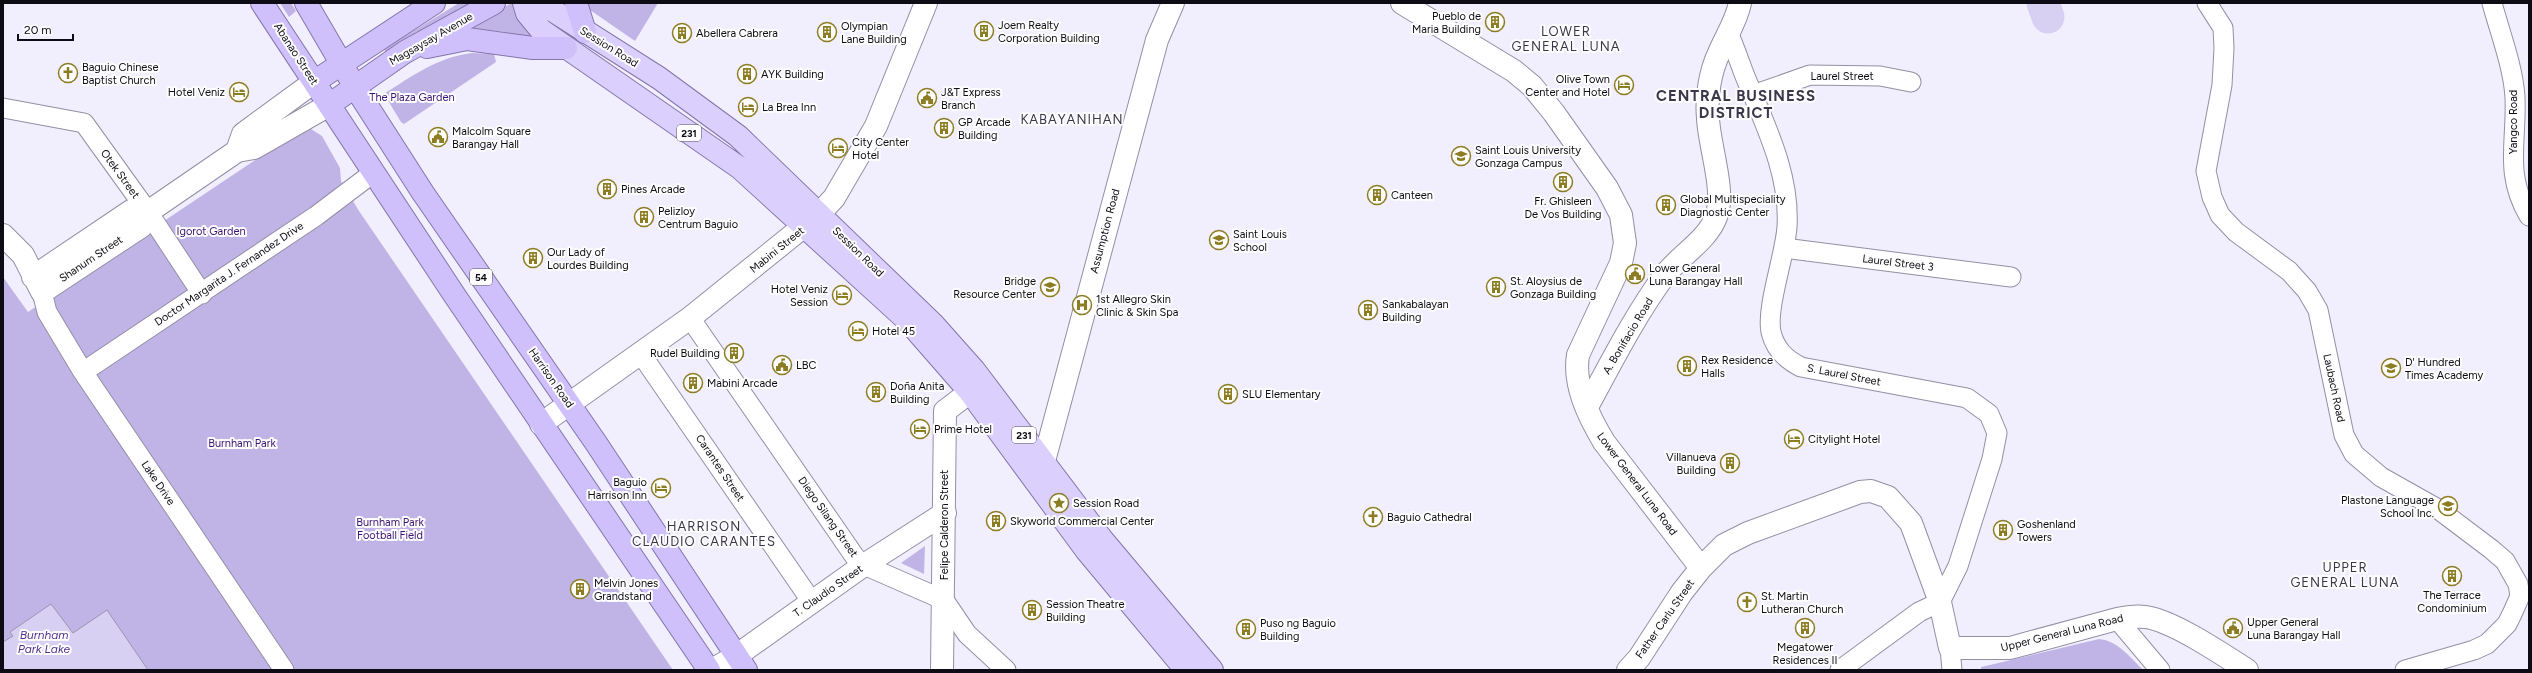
<svg xmlns="http://www.w3.org/2000/svg" width="2532" height="673" font-family="Figtree,sans-serif">
	<style>
		.green { fill: #c0b4e7 }
		.water { fill: #d8d0f3; stroke: #9b95b0 }
		.lines { fill: none; stroke-linecap: round; stroke-linejoin: round }
		.river { stroke: #d8d0f3; stroke-width: 33 }
		.minor-casing { stroke: #948fa6; stroke-width: 21 }
		.tertiary-casing { stroke: #948fa6; stroke-width: 24 }
		.secondary-casing { stroke: #948fa6; stroke-width: 24 }
		.primary-casing { stroke: #8376aa; stroke-width: 24 }
		.trunk-casing { stroke: #8376aa; stroke-width: 24 }
		.minor { stroke: #fff; stroke-width: 19 }
		.tertiary { stroke: #fff; stroke-width: 22 }
		.secondary { stroke: #fff; stroke-width: 22 }
		.primary { stroke: #dbd0fd; stroke-width: 22 }
		.trunk { stroke: #cfc0fc; stroke-width: 22 }
		.labels { text-anchor: middle; dominant-baseline: central; stroke-width: 4; stroke-linejoin: round; paint-order: stroke }
		.shield { fill: #fdfdfd; stroke: #555459; stroke-width: 1 }
		.shield-label { font-size: 10px; font-weight: bold; fill: #0d0b13 }
		.poi-label { font-size: 11px; fill: #0d0b13; stroke: #fdfdfd; text-anchor: start }
		.street-label { font-size: 11px; fill: #0d0b13; stroke: #fdfdfd }
		.park-label { font-size: 11px; fill: #3c1475; stroke: #fdfdfd }
		.water-label { font-size: 12px; font-style: italic; fill: #543291; stroke: #fdfdfd }
		.quarter-label { font-size: 13px; letter-spacing: 1px; fill: #3b364a; stroke: #fdfdfd }
		.district-label { font-size: 15px; font-weight: bold; letter-spacing: 1px; fill: #3b364a; stroke: #fdfdfd }
	</style>
	<rect width="100%" height="100%" fill="#f1eefd"/>
	<path class="green" d="M 280,3 L 291,3 L 296,11 L 289,17 Z
		M 459,3 L 478,3 L 459,15 L 448,15 L 386,53 L 384,49 Z
		M 512,3 L 515,3 L 534,39 L 505,32 L 464,27 Z
		M 588,3 L 658,3 L 635,41 L 590,10 Z
		M 472,53 L 494,54 L 496,62 L 404,124 L 401,122 L 384,94 C 412,76 438,57 472,53 Z
		M 303,128 L 311,129 L 322,136 L 340,168 L 341,181 L 359,211 L 673,670 L 3,670 L 3,277 L 28,312 Z
		M 925,546 L 924,574 L 901,563 Z
		M 2099,639 C 2118,641 2130,657 2143,670 L 1981,670 L 1981,667 L 1990,665 Z"/>
	<path class="water" d="M 51,604 L 73,633 L 107,610 L 148,670 L 3,670 L 3,642 L 13,636 L 10,632 Z"/>
	<g class="lines">
		<path class="river" d="M 2043,3 L 2048,17"/>
		<g class="minor-casing">
			<path id="minor" d="M 2207,3 L 2223,28 L 2224,48 L 2222,85 L 2206,171 L 2212,197 L 2220,215 L 2236,232 L 2289,271 L 2307,291 L 2318,310 L 2344,435 L 2354,454 L 2381,477 L 2438,509 L 2491,549 L 2505,561 L 2518,584 L 2520,596 L 2512,614 L 2507,624 L 2487,644 L 2474,650 L 2405,670
				M 2492,3 C 2500,33 2513,66 2515,97 C 2517,143 2504,173 2529,216
				M 1729,35 C 1737,52 1742,71 1750,88 C 1769,133 1790,178 1787,227 C 1785,256 1766,307 1771,332 C 1775,349 1785,359 1801,367 L 1967,398 L 1989,414 L 1997,433 L 1992,459 L 1958,566 L 1940,602 L 1919,612 L 1840,670
				M 1753,95 L 1810,75 L 1880,76 L 1911,82
				M 3,108 L 84,123 L 148,212 L 202,294
				M 1784,248 L 2011,277
				M 42,292 L 47,312 L 83,372 L 284,670
				M 690,318 L 855,557 L 864,565 L 944,600 L 967,634 L 1006,670
				M 641,354 L 812,602
				M 83,372 L 316,216 L 373,173
				M 2117,619 L 2160,670
				M 1950,648 L 1952,670"/>
		</g>
		<g class="tertiary-casing">
			<path id="tertiary" d="M 237,151 L 243,134 L 314,82
				M 3,235 L 23,255 L 42,292 L 142,226 L 148,212 L 237,151 L 254,148 L 329,105
				M 33,277 L 131,211 L 148,212
				M 541,424 L 690,318 L 819,214 L 834,198 L 876,126 L 926,3
				M 1044,461 L 1157,40 L 1173,3
				M 712,670 L 736,656 L 864,565 L 945,513
				M 942,670 L 945,411 L 970,392"/>
		</g>
		<g class="secondary-casing">
			<path id="secondary" d="M 1402,3 L 1514,71 L 1532,86 L 1554,113 L 1607,188 L 1621,215 L 1625,243 L 1621,263 L 1578,355 C 1573,385 1589,417 1604,442 L 1701,568
				M 1587,407 C 1611,363 1634,317 1664,276 C 1679,256 1707,241 1716,217 C 1726,191 1709,146 1708,118 C 1706,97 1710,72 1719,53 C 1726,36 1736,22 1740,3
				M 1628,670 L 1639,658 L 1682,592 L 1701,568 L 1724,545 L 1748,533 L 1860,492 L 1871,491 L 1888,497 L 1911,523 L 1940,602 L 1950,648 L 2010,648 L 2117,619 C 2128,617 2140,615 2151,618 C 2179,625 2222,654 2247,670"/>
		</g>
		<g class="primary-casing">
			<path id="primary" d="M 524,3 L 527,13 L 541,30 L 740,168 L 908,321 L 970,392 L 1086,550 L 1186,670
				M 541,3 L 659,78 L 738,136 L 934,325 L 974,370 L 1101,538 L 1212,670"/>
		</g>
		<g class="trunk-casing">
			<path id="trunk" d="M 262,3 L 453,293 L 709,670
				M 306,3 L 355,87 L 423,193 L 596,443 L 746,670
				M 576,3 L 585,32
				M 427,47 L 467,39 L 533,48 L 566,48
				M 314,82 L 434,3
				M 329,105 L 405,52 L 494,3"/>
		</g>
		<use href="#minor" class="minor"/>
		<use href="#tertiary" class="tertiary"/>
		<use href="#secondary" class="secondary"/>
		<use href="#primary" class="primary"/>
		<use href="#trunk" class="trunk"/>
	</g>
	<defs>
		<g id="building-ring" transform="scale(1)"><circle r="9.5" fill="#fdfdfd" stroke="#8c7d23" stroke-width="1.5"/><path d="M-4-6H4V6H1V3H-1V6H-4ZM-2.5-4.3h1.7v1.8h-1.7ZM.8-4.3h1.7v1.8H.8ZM-2.5-1h1.7V.8h-1.7ZM.8-1h1.7V.8H.8Z" fill="#8c7d23"/></g>
		<g id="church-ring" transform="scale(1)"><circle r="9.5" fill="#fdfdfd" stroke="#8c7d23" stroke-width="1.5"/><path d="M-1.2-6h2.4v3.5h3.3v2.4h-3.3V6h-2.4V-.1h-3.3v-2.4h3.3Z" fill="#8c7d23"/></g>
		<g id="hotel-ring" transform="scale(1)"><circle r="9.5" fill="#fdfdfd" stroke="#8c7d23" stroke-width="1.5"/><path d="M-6-4.5h1.5V1H6V5H4.5V3h-9V5H-6ZM-4 0a1.8 1.8 0 1 1 3.6 0ZM.5 0V-2.5h3Q6-2.5 6 0Z" fill="#8c7d23"/></g>
		<g id="civic-ring" transform="scale(1)"><circle r="9.5" fill="#fdfdfd" stroke="#8c7d23" stroke-width="1.5"/><path d="M-.6-6.5H3V-4.5H.6V-3L4-1V1h2V6H-6V1h2V-1L-.6-3ZM-1.2 2.5V6h2.4V2.5Z" fill="#8c7d23"/></g>
		<g id="university-ring" transform="scale(1)"><circle r="9.5" fill="#fdfdfd" stroke="#8c7d23" stroke-width="1.5"/><path d="M0-5L7-2L0 1L-7-2ZM-4 1L0 2.5L4 1V4Q0 6-4 4Z" fill="#8c7d23"/></g>
		<g id="school-ring" transform="scale(1)"><circle r="9.5" fill="#fdfdfd" stroke="#8c7d23" stroke-width="1.5"/><path d="M0-5L7-2L0 1L-7-2ZM-4 1L0 2.5L4 1V4Q0 6-4 4Z" fill="#8c7d23"/></g>
		<g id="hospital-ring" transform="scale(1)"><circle r="9.5" fill="#fdfdfd" stroke="#8c7d23" stroke-width="1.5"/><path d="M-5-5h3v3.5h4V-5h3V5h-3V1.5h-4V5h-3Z" fill="#8c7d23"/></g>
		<g id="sight-ring" transform="scale(1)"><circle r="9.5" fill="#fdfdfd" stroke="#8c7d23" stroke-width="1.5"/><path d="M0-6L1.8-2.2L6-1.7L2.9 1.2L3.7 5.4L0 3.3L-3.7 5.4L-2.9 1.2L-6-1.7L-1.8-2.2Z" fill="#8c7d23"/></g>
	</defs>
	<g fill-rule="evenodd">
		<use href="#building-ring" x="1495" y="22"/>
		<use href="#building-ring" x="984" y="31"/>
		<use href="#building-ring" x="827" y="32"/>
		<use href="#building-ring" x="682" y="33"/>
		<use href="#church-ring" x="68" y="73"/>
		<use href="#building-ring" x="747" y="74"/>
		<use href="#hotel-ring" x="1624" y="85"/>
		<use href="#hotel-ring" x="239" y="92"/>
		<use href="#civic-ring" x="927" y="98"/>
		<use href="#hotel-ring" x="748" y="107"/>
		<use href="#building-ring" x="944" y="128"/>
		<use href="#civic-ring" x="438" y="137"/>
		<use href="#hotel-ring" x="838" y="148"/>
		<use href="#university-ring" x="1461" y="156"/>
		<use href="#building-ring" x="1563" y="182"/>
		<use href="#building-ring" x="607" y="189"/>
		<use href="#building-ring" x="1377" y="195"/>
		<use href="#building-ring" x="1666" y="205"/>
		<use href="#building-ring" x="644" y="217"/>
		<use href="#school-ring" x="1219" y="240"/>
		<use href="#building-ring" x="533" y="258"/>
		<use href="#civic-ring" x="1635" y="274"/>
		<use href="#school-ring" x="1050" y="287"/>
		<use href="#building-ring" x="1496" y="287"/>
		<use href="#hotel-ring" x="842" y="295"/>
		<use href="#hospital-ring" x="1082" y="305"/>
		<use href="#building-ring" x="1368" y="310"/>
		<use href="#hotel-ring" x="858" y="331"/>
		<use href="#building-ring" x="734" y="353"/>
		<use href="#civic-ring" x="782" y="365"/>
		<use href="#building-ring" x="1687" y="366"/>
		<use href="#school-ring" x="2391" y="368"/>
		<use href="#building-ring" x="693" y="383"/>
		<use href="#building-ring" x="876" y="392"/>
		<use href="#building-ring" x="1228" y="394"/>
		<use href="#hotel-ring" x="920" y="429"/>
		<use href="#hotel-ring" x="1794" y="439"/>
		<use href="#building-ring" x="1730" y="463"/>
		<use href="#hotel-ring" x="661" y="488"/>
		<use href="#sight-ring" x="1059" y="503"/>
		<use href="#school-ring" x="2448" y="506"/>
		<use href="#church-ring" x="1373" y="517"/>
		<use href="#building-ring" x="996" y="521"/>
		<use href="#building-ring" x="2003" y="530"/>
		<use href="#building-ring" x="2452" y="576"/>
		<use href="#building-ring" x="580" y="589"/>
		<use href="#church-ring" x="1747" y="602"/>
		<use href="#building-ring" x="1032" y="610"/>
		<use href="#building-ring" x="1805" y="628"/>
		<use href="#civic-ring" x="2233" y="628"/>
		<use href="#building-ring" x="1246" y="629"/>
	</g>
	<g class="labels">
		<g class="shield">
			<rect x="677" y="125" width="24" height="16" rx="3"/>
			<rect x="470" y="269" width="22" height="16" rx="3"/>
			<rect x="1012" y="427" width="24" height="16" rx="3"/>
		</g>
		<g class="shield-label">
			<text x="689" y="133">231</text>
			<text x="481" y="277">54</text>
			<text x="1024" y="435">231</text>
		</g>
		<g class="poi-label">
			<text x="1481" y="16" text-anchor="end">Pueblo de<tspan x="1481" dy="13">Maria Building</tspan></text>
			<text x="998" y="25">Joem Realty<tspan x="998" dy="13">Corporation Building</tspan></text>
			<text x="841" y="26">Olympian<tspan x="841" dy="13">Lane Building</tspan></text>
			<text x="696" y="33">Abellera Cabrera</text>
			<text x="82" y="67">Baguio Chinese<tspan x="82" dy="13">Baptist Church</tspan></text>
			<text x="761" y="74">AYK Building</text>
			<text x="1610" y="79" text-anchor="end">Olive Town<tspan x="1610" dy="13">Center and Hotel</tspan></text>
			<text x="225" y="92" text-anchor="end">Hotel Veniz</text>
			<text x="941" y="92">J&amp;T Express<tspan x="941" dy="13">Branch</tspan></text>
			<text x="762" y="107">La Brea Inn</text>
			<text x="958" y="122">GP Arcade<tspan x="958" dy="13">Building</tspan></text>
			<text x="452" y="131">Malcolm Square<tspan x="452" dy="13">Barangay Hall</tspan></text>
			<text x="852" y="142">City Center<tspan x="852" dy="13">Hotel</tspan></text>
			<text x="1475" y="150">Saint Louis University<tspan x="1475" dy="13">Gonzaga Campus</tspan></text>
			<text x="621" y="189">Pines Arcade</text>
			<text x="1391" y="195">Canteen</text>
			<text x="1680" y="199">Global Multispeciality<tspan x="1680" dy="13">Diagnostic Center</tspan></text>
			<text x="1563" y="201" text-anchor="middle">Fr. Ghisleen<tspan x="1563" dy="13">De Vos Building</tspan></text>
			<text x="658" y="211">Pelizloy<tspan x="658" dy="13">Centrum Baguio</tspan></text>
			<text x="1233" y="234">Saint Louis<tspan x="1233" dy="13">School</tspan></text>
			<text x="547" y="252">Our Lady of<tspan x="547" dy="13">Lourdes Building</tspan></text>
			<text x="1649" y="268">Lower General<tspan x="1649" dy="13">Luna Barangay Hall</tspan></text>
			<text x="1036" y="281" text-anchor="end">Bridge<tspan x="1036" dy="13">Resource Center</tspan></text>
			<text x="1510" y="281">St. Aloysius de<tspan x="1510" dy="13">Gonzaga Building</tspan></text>
			<text x="828" y="289" text-anchor="end">Hotel Veniz<tspan x="828" dy="13">Session</tspan></text>
			<text x="1096" y="299">1st Allegro Skin<tspan x="1096" dy="13">Clinic &amp; Skin Spa</tspan></text>
			<text x="1382" y="304">Sankabalayan<tspan x="1382" dy="13">Building</tspan></text>
			<text x="872" y="331">Hotel 45</text>
			<text x="720" y="353" text-anchor="end">Rudel Building</text>
			<text x="1701" y="360">Rex Residence<tspan x="1701" dy="13">Halls</tspan></text>
			<text x="2405" y="362">D' Hundred<tspan x="2405" dy="13">Times Academy</tspan></text>
			<text x="796" y="365">LBC</text>
			<text x="707" y="383">Mabini Arcade</text>
			<text x="890" y="386">Doña Anita<tspan x="890" dy="13">Building</tspan></text>
			<text x="1242" y="394">SLU Elementary</text>
			<text x="934" y="429">Prime Hotel</text>
			<text x="1808" y="439">Citylight Hotel</text>
			<text x="1716" y="457" text-anchor="end">Villanueva<tspan x="1716" dy="13">Building</tspan></text>
			<text x="647" y="482" text-anchor="end">Baguio<tspan x="647" dy="13">Harrison Inn</tspan></text>
			<text x="2434" y="500" text-anchor="end">Plastone Language<tspan x="2434" dy="13">School Inc.</tspan></text>
			<text x="1073" y="503">Session Road</text>
			<text x="1387" y="517">Baguio Cathedral</text>
			<text x="1010" y="521">Skyworld Commercial Center</text>
			<text x="2017" y="524">Goshenland<tspan x="2017" dy="13">Towers</tspan></text>
			<text x="594" y="583">Melvin Jones<tspan x="594" dy="13">Grandstand</tspan></text>
			<text x="2452" y="595" text-anchor="middle">The Terrace<tspan x="2452" dy="13">Condominium</tspan></text>
			<text x="1761" y="596">St. Martin<tspan x="1761" dy="13">Lutheran Church</tspan></text>
			<text x="1046" y="604">Session Theatre<tspan x="1046" dy="13">Building</tspan></text>
			<text x="2247" y="622">Upper General<tspan x="2247" dy="13">Luna Barangay Hall</tspan></text>
			<text x="1260" y="623">Puso ng Baguio<tspan x="1260" dy="13">Building</tspan></text>
			<text x="1805" y="647" text-anchor="middle">Megatower<tspan x="1805" dy="13">Residences II</tspan></text>
		</g>
		<g class="street-label">
			<text transform="translate(431 39) rotate(-30)">Magsaysay Avenue</text>
			<text transform="translate(609 47) rotate(32)">Session Road</text>
			<text transform="translate(296 54) rotate(57)">Abanao Street</text>
			<text x="1842" y="76">Laurel Street</text>
			<text transform="translate(2513 122) rotate(-90)">Yangco Road</text>
			<text transform="translate(120 174) rotate(54)">Otek Street</text>
			<text transform="translate(1105 231) rotate(-75)">Assumption Road</text>
			<text transform="translate(777 250) rotate(-39)">Mabini Street</text>
			<text transform="translate(858 252) rotate(44)">Session Road</text>
			<text transform="translate(91 259) rotate(-34)">Shanum Street</text>
			<text transform="translate(1898 263) rotate(7)">Laurel Street 3</text>
			<text transform="translate(229 274) rotate(-34)">Doctor Margarita J. Fernandez Drive</text>
			<text transform="translate(1628 336) rotate(-59)">A. Bonifacio Road</text>
			<text transform="translate(1844 375) rotate(11)">S. Laurel Street</text>
			<text transform="translate(551 378) rotate(55)">Harrison Road</text>
			<text transform="translate(2334 388) rotate(78)">Laubach Road</text>
			<text transform="translate(720 468) rotate(56)">Carantes Street</text>
			<text transform="translate(158 483) rotate(56)">Lake Drive</text>
			<text transform="translate(1637 484) rotate(53)">Lower General Luna Road</text>
			<text transform="translate(828 517) rotate(55)">Diego Silang Street</text>
			<text transform="translate(944 525) rotate(-90)">Felipe Calderon Street</text>
			<text transform="translate(828 591) rotate(-35)">T. Claudio Street</text>
			<text transform="translate(1665 619) rotate(-55)">Father Carlu Street</text>
			<text transform="translate(2062 633) rotate(-14)">Upper General Luna Road</text>
		</g>
		<g class="park-label">
			<text x="412" y="97">The Plaza Garden</text>
			<text x="211" y="231">Igorot Garden</text>
			<text x="242" y="443">Burnham Park</text>
			<text x="390" y="522">Burnham Park<tspan x="390" dy="13">Football Field</tspan></text>
		</g>
		<g class="water-label">
			<text x="44" y="635">Burnham<tspan x="44" dy="14">Park Lake</tspan></text>
		</g>
		<g class="quarter-label">
			<text x="1566" y="31">LOWER<tspan x="1566" dy="15">GENERAL LUNA</tspan></text>
			<text x="1072" y="119">KABAYANIHAN</text>
			<text x="704" y="526">HARRISON<tspan x="704" dy="15">CLAUDIO CARANTES</tspan></text>
			<text x="2345" y="567">UPPER<tspan x="2345" dy="15">GENERAL LUNA</tspan></text>
		</g>
		<g class="district-label">
			<text x="1736" y="96">CENTRAL BUSINESS<tspan x="1736" dy="17">DISTRICT</tspan></text>
		</g>
	</g>
	<rect width="2532" height="673" fill="none" stroke="#0d0b13" stroke-width="8"/>
	<path d="M18 34v6h55v-6" fill="none" stroke="#0d0b13" stroke-width="2"/>
	<text x="24" y="34" font-size="12" fill="#0d0b13" stroke="#fdfdfd" stroke-width="3" paint-order="stroke">20 m</text>
</svg>
